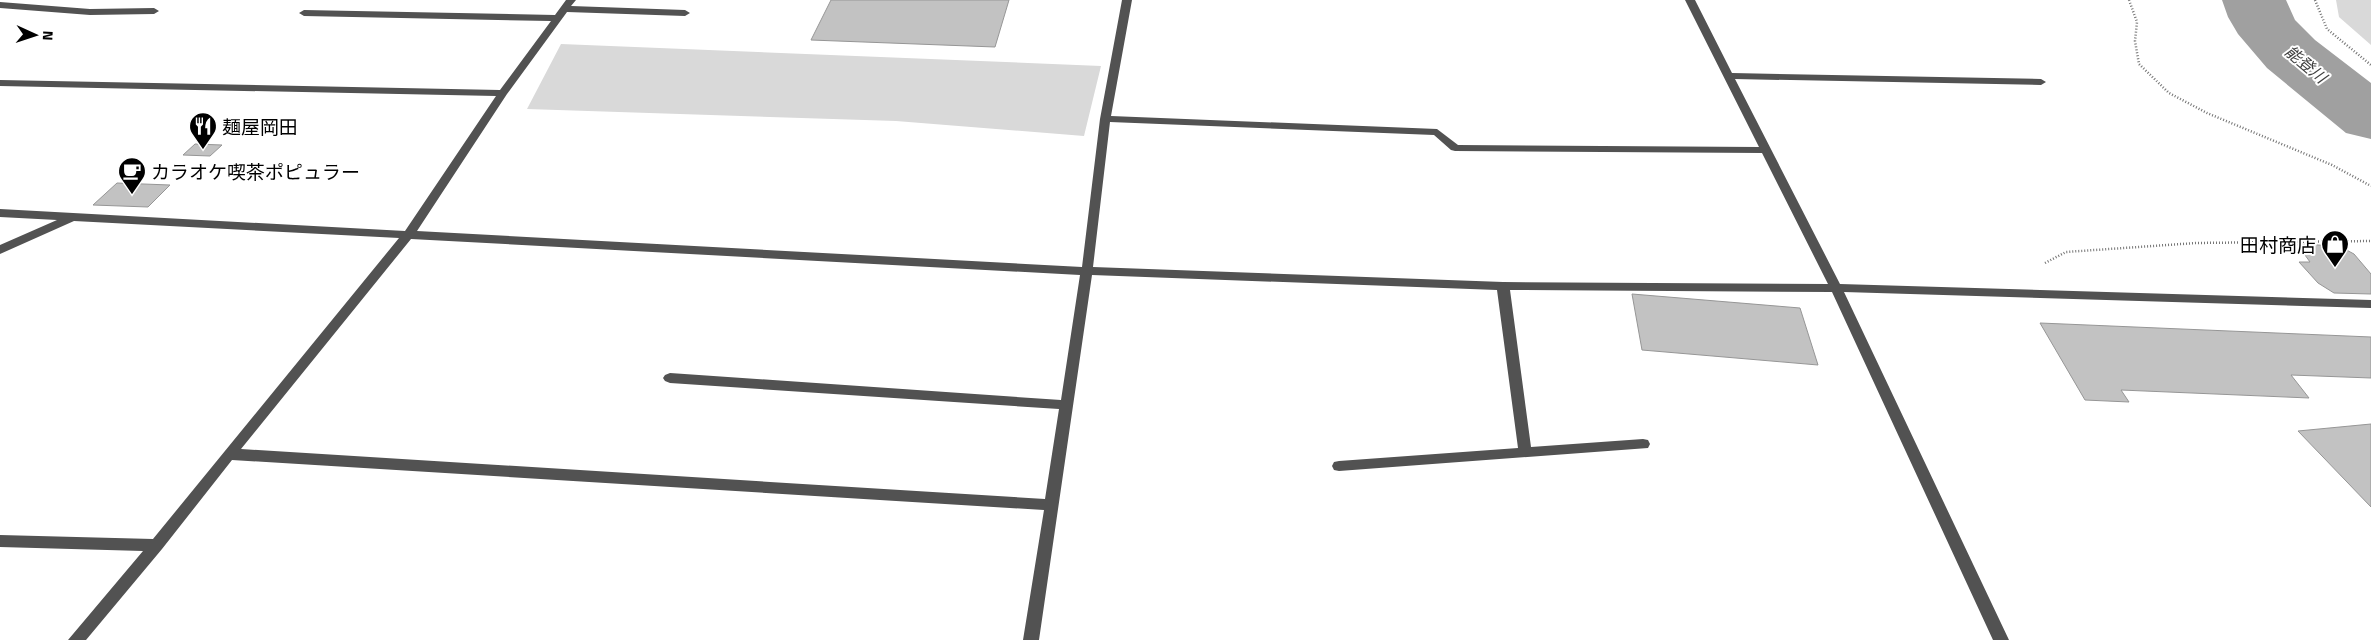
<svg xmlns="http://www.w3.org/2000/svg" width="2371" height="640" font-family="'Titillium Web','Noto Sans JP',sans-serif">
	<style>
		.green { fill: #d9d9d9 }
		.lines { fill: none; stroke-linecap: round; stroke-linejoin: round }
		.river { fill: #a0a0a0; fill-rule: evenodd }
		.building { fill: #c2c2c2; stroke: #969696 }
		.path { stroke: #747474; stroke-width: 2.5; stroke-dasharray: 1 2; stroke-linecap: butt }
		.minor { fill: #525252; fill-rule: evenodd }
		.labels { text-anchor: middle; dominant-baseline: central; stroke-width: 4; stroke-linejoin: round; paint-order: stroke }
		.far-water-label { font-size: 16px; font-style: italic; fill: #414141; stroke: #fff }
		.poi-label { font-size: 19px; fill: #000; stroke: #fff; text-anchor: start }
	</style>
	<rect width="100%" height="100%" fill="#fff"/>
	<path class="green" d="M 2336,0 L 2371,0 L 2371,45 L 2339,17 Z
		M 561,44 L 1101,66 L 1084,136 L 896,121 L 527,109 Z"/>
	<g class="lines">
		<path class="river" d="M 2222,0 L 2286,0 L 2295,20 L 2315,40 L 2371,83 L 2371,139 L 2346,133 L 2267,68 L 2238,34 L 2228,17 Z"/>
	</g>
	<path class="building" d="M 831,0 L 1009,0 L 995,47 L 811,40 Z
		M 195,144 L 222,145 L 210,156 L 183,155 Z
		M 117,183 L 170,185 L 148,207 L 93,205 Z
		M 2297,244 L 2339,246 L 2354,254 L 2371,274 L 2371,294 L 2334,293 L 2318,283 L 2299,262 L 2310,262 Z
		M 1632,294 L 1800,308 L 1818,365 L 1642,350 Z
		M 2040,323 L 2371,337 L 2371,378 L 2291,375 L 2309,398 L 2121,390 L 2129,402 L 2085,400 Z
		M 2371,424 L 2371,507 L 2298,431 Z"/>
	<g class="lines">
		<path class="path" d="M 2129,0 L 2137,22 L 2135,41 L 2139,64 L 2169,93 L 2207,113 L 2332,165 L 2371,186
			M 2315,0 L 2327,29 L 2371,65
			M 2045,263 L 2066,252 L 2196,243 L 2371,241"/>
		<path class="minor" d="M 566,0 L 576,0 L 571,6 L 685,10 L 690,13 L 685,16 L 567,12 L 507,94 L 417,231 L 1082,267 L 1100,119 L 1122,0 L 1132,0 L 1111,116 L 1437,129 L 1458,145 L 1759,147 L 1685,0 L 1695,0 L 1732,73 L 2041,79 L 2046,82 L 2041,85 L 1735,79 L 1840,284 L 2371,300 L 2371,308 L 1844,292 L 2009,640 L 1993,640 L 1832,292 L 1510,290 L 1531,447 L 1643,439 L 1648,440 L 1650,444 L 1648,448 L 1339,471 L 1334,470 L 1332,466 L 1334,462 L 1339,461 L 1518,448 L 1497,290 L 1092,275 L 1039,640 L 1023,640 L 1044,510 L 232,460 L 162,549 L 86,640 L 68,640 L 143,551 L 0,547 L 0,535 L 153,539 L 399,238 L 74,221 L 0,254 L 0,245 L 57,220 L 0,217 L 0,209 L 405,231 L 496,96 L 0,86 L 0,80 L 500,90 L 551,21 L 304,16 L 299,13 L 304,10 L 555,15 ZM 1110,122 L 1434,135 L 1451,150 L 1455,151 L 1762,153 L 1828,284 L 1503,282 L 1093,267 ZM 411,239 L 1080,275 L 1061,400 L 670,373 L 665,375 L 663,378 L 665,381 L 670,383 L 1059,409 L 1045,499 L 241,449 Z
			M 0,2 L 90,9 L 154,8 L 159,11 L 154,14 L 90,15 L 0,8 Z"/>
	</g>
	<defs>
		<g id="restaurant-pin" transform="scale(1.4375)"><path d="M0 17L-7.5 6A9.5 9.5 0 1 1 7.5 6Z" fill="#000" stroke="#fff"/><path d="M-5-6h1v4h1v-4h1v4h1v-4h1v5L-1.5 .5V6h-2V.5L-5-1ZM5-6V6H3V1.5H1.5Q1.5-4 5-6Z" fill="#fff"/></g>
		<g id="cafe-pin" transform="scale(1.4375)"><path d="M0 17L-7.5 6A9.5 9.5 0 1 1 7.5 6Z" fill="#000" stroke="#fff"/><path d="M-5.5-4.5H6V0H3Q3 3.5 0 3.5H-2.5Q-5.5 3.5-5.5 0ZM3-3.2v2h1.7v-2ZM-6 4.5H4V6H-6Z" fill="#fff"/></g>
		<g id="shop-pin" transform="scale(1.4375)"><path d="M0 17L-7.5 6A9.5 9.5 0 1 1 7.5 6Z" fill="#000" stroke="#fff"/><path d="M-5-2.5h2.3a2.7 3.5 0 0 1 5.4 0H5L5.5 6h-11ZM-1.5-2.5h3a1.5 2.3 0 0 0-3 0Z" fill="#fff"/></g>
	</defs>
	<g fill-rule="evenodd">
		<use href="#restaurant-pin" x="203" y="126"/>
		<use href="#cafe-pin" x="132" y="171"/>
		<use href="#shop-pin" x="2335" y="244"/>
	</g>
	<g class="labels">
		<g class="far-water-label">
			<text transform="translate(2306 64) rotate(40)">能登川</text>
		</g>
		<g class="poi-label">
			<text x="222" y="126">麺屋岡田</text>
			<text x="151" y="171">カラオケ喫茶ポピュラー</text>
			<text x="2316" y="244" text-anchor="end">田村商店</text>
		</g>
	</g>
	<g transform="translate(35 35) rotate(93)" stroke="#ffffff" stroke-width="4" paint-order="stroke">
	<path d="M0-4L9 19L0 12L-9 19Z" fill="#000000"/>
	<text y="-8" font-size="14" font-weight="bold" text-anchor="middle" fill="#000000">N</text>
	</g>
</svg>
